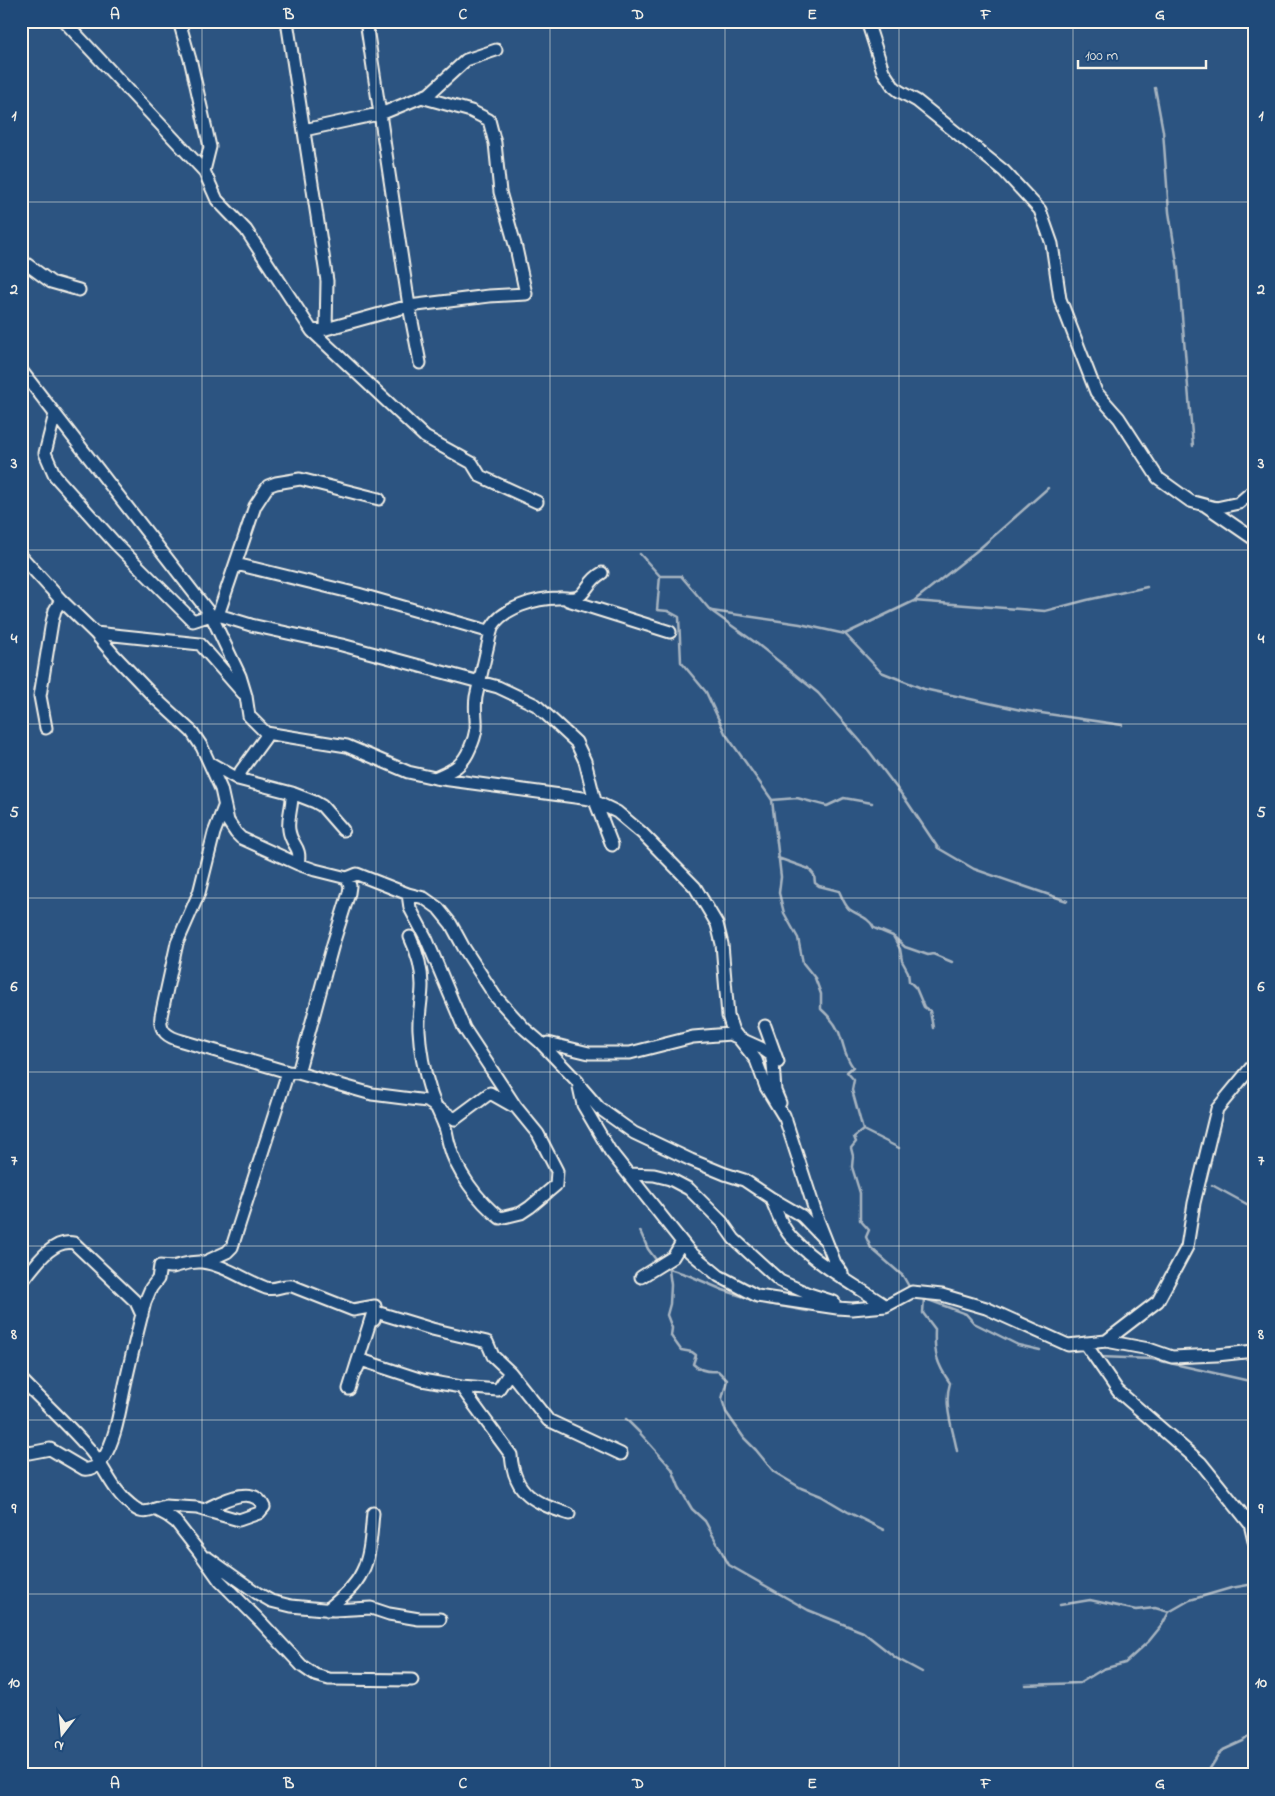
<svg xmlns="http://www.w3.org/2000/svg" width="1275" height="1796" font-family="'Indie Flower',sans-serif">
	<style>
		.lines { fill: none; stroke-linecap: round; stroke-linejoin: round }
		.stream { stroke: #a7b4c0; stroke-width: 2.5 }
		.minor-casing { stroke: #f4f1e8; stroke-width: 15 }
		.minor { stroke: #1f4a7a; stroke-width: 11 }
		.grid { fill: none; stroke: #f4f1e8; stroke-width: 1; stroke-opacity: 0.55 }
		.neatline { fill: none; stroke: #f4f1e8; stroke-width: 2 }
		.grid-label { font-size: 16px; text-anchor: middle; font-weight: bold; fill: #f4f1e8 }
	</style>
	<rect width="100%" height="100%" fill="#2c5481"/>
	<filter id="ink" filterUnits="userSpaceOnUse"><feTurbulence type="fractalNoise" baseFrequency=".02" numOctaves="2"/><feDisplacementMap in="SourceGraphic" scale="10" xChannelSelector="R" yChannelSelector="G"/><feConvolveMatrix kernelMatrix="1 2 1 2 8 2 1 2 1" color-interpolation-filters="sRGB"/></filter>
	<g filter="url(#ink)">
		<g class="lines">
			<path class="stream" d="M 1155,88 L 1163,131 L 1169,212 L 1178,269 L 1193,446
				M 640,554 L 660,576 L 681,576 L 710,610 L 756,643 L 818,693 L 869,751 L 908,803 L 938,848 L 974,869 L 1067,901
				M 660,576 L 657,610 L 668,611 L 679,617 L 681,662 L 706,692 L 725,733 L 772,800 L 797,798 L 827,806 L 844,798 L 872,803
				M 915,600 L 979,549 L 1048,488
				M 712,611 L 800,624 L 845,634 L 881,672 L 924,689 L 1021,710 L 1122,725
				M 845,634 L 914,601 L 1045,611 L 1087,600 L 1147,587
				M 772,800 L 781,877 L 779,893 L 784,913 L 798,938 L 803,963 L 815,978 L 821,994 L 821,1009 C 830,1017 838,1026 841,1038 C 845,1050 845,1056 853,1067 L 847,1072 L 854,1080 L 852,1090 L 863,1130 L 899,1148
				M 778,858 L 809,869 L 814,875 L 815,883 L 819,886 L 839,891 C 842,897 844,904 849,909 C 857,915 870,918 874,928 L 893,936 L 900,949 L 902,961 L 908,972 L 909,981 L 916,988 L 924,1007 L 930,1011 L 933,1028
				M 894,937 L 905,947 L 928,955 L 933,954 L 952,962
				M 863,1130 L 854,1137 L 856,1142 L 851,1148 L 853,1156 L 852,1167 L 860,1193 L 860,1220 L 869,1230 L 866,1237 L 871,1248 L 903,1276 L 911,1290
				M 1212,1185 L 1254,1208
				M 640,1231 L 648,1249 L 657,1261
				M 663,1267 L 688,1275 L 723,1290 L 754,1300
				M 669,1270 L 671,1285 L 670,1304 L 667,1315 L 672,1328 L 671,1336 L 681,1350 L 692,1352 L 696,1355 L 693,1364 C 699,1370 709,1372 718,1371 L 727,1380 L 722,1399 L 726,1412 L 744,1438 L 756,1450 L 774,1472 L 801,1488 L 821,1496 L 848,1512 L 884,1530
				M 924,1298 L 923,1313 L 935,1329 C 934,1352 936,1363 950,1383 C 943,1406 953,1428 957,1451
				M 926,1299 L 966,1314 L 974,1323 L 1018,1345 L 1040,1350
				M 759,1302 L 807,1311
				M 1100,1357 L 1152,1359 L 1254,1382
				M 626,1419 L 639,1432 L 672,1469 L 679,1487 L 692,1509 L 705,1521 L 729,1565 L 808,1610 L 863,1632 L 896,1658 L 922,1672
				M 1060,1605 L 1090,1600 L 1136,1610 L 1155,1608 L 1169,1612
				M 1025,1685 L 1080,1683 L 1103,1669 L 1125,1663 L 1149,1641 L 1162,1625 L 1169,1612 L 1190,1600 L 1231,1588 L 1254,1584
				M 1206,1775 L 1221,1751 L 1243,1741 L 1254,1732"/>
			<g class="minor-casing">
				<path id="minor" d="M 64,21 L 204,171 L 217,200 L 246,230 L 312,331 L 326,329 L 409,306 L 366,21
					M 179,21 L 191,63 L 210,147 L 204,171
					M 287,21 L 327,281 L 326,329
					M 867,21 L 883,71 L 893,86 L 899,91 L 917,101 L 1004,171 L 1040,210 L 1052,244 L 1060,299 L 1096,392 L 1119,418 L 1158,478 L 1190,501 L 1216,508 L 1239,503 L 1254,490
					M 304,130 L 383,113 L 429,94 L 466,60 L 496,50
					M 21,260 L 51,282 L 79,290
					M 312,331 L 425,437 L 472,463 L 480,476 L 537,502
					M 420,363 L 409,306 L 489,296 L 526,294 L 516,248 L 500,192 L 495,143 L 489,120 L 471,111 L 421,97
					M 21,370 L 211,615 L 240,676 L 246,696 L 249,716 L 266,733 L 265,738 L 241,771 L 238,779
					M 55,414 L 45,453 L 55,476 L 115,543 L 193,621 L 211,615 L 218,615 L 251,625 L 342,645 L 498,687 L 536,705 L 576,742 L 585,761 L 595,801 L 612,845
					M 1206,506 L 1254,539
					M 21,556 L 61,600 L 95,633 L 114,655 L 155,698 L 192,732 L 202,747 L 221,789 L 228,821 L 236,833 L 241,838 L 298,864 L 315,870 L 347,878 L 357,874 L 408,894 L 424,898 L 438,908 L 451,924 L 464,948 L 495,996 L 525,1029 L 539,1041 L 578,1082 L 583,1105 L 610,1151 L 690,1252 L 719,1276 L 757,1296 L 837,1308 L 852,1309 L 886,1306
					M 236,564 L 358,594 L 491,632
					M 568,600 L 670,632
					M 218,615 L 255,506 L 268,486 L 276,483 L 300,479 L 379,499
					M 95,633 L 200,644 L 243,693
					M 46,728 L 40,696 L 52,622 L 55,610 L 61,600
					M 266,733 L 347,746 L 408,772 L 435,778 C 453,770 462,767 470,748 C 473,742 475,736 476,729 C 477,718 474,710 476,697 L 492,627 C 503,608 536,598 558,598 C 565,597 571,600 578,597 C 586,593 589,580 602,573
					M 210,763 L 238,779 L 292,793 L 315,802 L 322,806 L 343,830
					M 435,778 L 590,799 L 617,812 L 642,833 L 695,887 L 717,924 L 722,944 L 728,1016 L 733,1031 L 756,1060 L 766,1087 L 786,1120
					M 292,793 C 293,806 287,817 289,830 C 291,846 302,846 298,864
					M 224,807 L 214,833 L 199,893 L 177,943 L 161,1016 C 159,1032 168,1037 182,1041 L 288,1072 L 298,1073 L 372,1094 L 427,1101 L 455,1119 L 490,1093 L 513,1106
					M 408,894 L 410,908 L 426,938 L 464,1028 L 516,1107 L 538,1134 L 557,1171 L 556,1185 L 530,1207 L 521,1213 L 500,1218 C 478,1201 456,1171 449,1144 C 447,1138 447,1131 444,1125 C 440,1114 433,1102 430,1090 C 424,1071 420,1050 419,1030 C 418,1015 422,1000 422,985 C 422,968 417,952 410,937
					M 765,1026 L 778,1062
					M 548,1043 L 589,1053 L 630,1053 L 693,1037 L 730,1034 L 761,1048 L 771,1055 L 773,1064 L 775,1091 L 780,1103
					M 298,1073 L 333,944 L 349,893 L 350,886 L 347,878
					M 579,1085 L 599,1108 L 634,1133 L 691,1160 L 725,1174 L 744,1180 L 771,1198
					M 784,1115 L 818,1220 L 835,1263 L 842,1273
					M 628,1174 L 654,1175 L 670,1179 L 689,1189 L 722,1222 L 734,1239 L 780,1281 L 809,1294 L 834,1302
					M 826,1241 L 802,1216 L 771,1198 C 777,1213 783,1230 795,1241 C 818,1265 858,1287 886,1306 L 912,1292 L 942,1295 L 986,1308 L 1068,1345 L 1106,1341 L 1158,1301 L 1187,1247 L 1194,1203 L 1217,1109 L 1254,1064
					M 205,1262 L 227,1252 L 232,1247 L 288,1072
					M 641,1277 L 673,1257 L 682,1242
					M 21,1283 C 34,1267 52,1238 74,1243 L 136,1302 L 142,1315
					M 374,1320 L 376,1312 L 432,1329 L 487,1342 L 493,1356 L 510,1372
					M 1106,1341 L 1149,1349 L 1172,1357 L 1217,1355 L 1254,1351
					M 1085,1343 L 1118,1391 L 1201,1463 L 1250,1524 L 1254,1541
					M 357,1369 L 361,1360 L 422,1380 L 461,1387 L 498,1390 L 510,1372 L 548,1420 L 621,1454
					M 21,1379 C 44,1403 74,1430 94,1455 C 106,1471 114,1492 131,1505 C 139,1512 144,1514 155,1509 L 168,1516 L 176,1522 L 200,1553 L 220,1581 L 259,1620 L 302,1666 L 315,1675 L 329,1679 L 412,1680
					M 461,1387 L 511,1455 C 514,1495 536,1503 569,1514
					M 21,1450 L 29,1453 L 50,1449 L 84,1469 C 92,1470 98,1466 103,1459 C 116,1440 120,1407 125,1385 C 131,1357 138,1330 145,1302 L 151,1288 L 158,1279 L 160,1266 C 164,1266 168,1267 172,1267 C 183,1265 188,1261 202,1262 C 225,1265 244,1280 266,1288 C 276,1291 282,1284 292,1286 L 353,1310 L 375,1306 L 349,1389
					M 155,1509 L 165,1506 L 197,1508 L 239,1520 L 259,1513 L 264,1507 C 253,1483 221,1502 206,1509
					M 208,1558 L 257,1593 L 271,1601 L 291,1606 L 334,1610 L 371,1608 L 389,1614 L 419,1619 L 440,1619
					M 327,1610 C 340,1599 355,1587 362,1572 C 371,1555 371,1532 373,1513"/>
			</g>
			<use href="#minor" class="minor"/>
		</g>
	</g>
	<path class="grid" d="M 202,21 L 202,1775M 376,21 L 376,1775M 550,21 L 550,1775M 725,21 L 725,1775M 899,21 L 899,1775M 1073,21 L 1073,1775M 21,202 L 1254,202M 21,376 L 1254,376M 21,550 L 1254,550M 21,724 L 1254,724M 21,898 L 1254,898M 21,1072 L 1254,1072M 21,1246 L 1254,1246M 21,1420 L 1254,1420M 21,1594 L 1254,1594"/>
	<rect width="1275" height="1796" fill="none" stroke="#1f4a7a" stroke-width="55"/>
	<g transform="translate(62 1734) rotate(196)" stroke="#1f4a7a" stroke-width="4" paint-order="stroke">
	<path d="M0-4L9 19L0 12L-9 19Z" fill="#f4f1e8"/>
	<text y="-8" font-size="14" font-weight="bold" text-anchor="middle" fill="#f4f1e8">N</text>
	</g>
	<path d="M1078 60v8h128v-8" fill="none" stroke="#f4f1e8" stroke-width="2.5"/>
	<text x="1085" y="60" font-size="15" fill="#f4f1e8" stroke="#1f4a7a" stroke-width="4" paint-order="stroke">100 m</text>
	<rect x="28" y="28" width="1220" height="1740" class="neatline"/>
	<g class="grid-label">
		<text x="115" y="19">A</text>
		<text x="289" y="19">B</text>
		<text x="463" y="19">C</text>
		<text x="638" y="19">D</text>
		<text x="812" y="19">E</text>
		<text x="986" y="19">F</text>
		<text x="1160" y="19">G</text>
		<text x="14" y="120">1</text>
		<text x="1261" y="120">1</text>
		<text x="14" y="294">2</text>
		<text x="1261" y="294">2</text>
		<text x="14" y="468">3</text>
		<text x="1261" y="468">3</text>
		<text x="14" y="643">4</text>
		<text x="1261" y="643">4</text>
		<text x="14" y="817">5</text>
		<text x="1261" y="817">5</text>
		<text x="14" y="991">6</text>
		<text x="1261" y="991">6</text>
		<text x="14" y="1165">7</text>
		<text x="1261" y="1165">7</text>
		<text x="14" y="1339">8</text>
		<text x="1261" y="1339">8</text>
		<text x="14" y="1513">9</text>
		<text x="1261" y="1513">9</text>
		<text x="14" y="1687">10</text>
		<text x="1261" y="1687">10</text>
		<text x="115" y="1788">A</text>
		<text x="289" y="1788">B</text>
		<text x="463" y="1788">C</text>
		<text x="638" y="1788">D</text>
		<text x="812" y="1788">E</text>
		<text x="986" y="1788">F</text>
		<text x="1160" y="1788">G</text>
	</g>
</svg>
